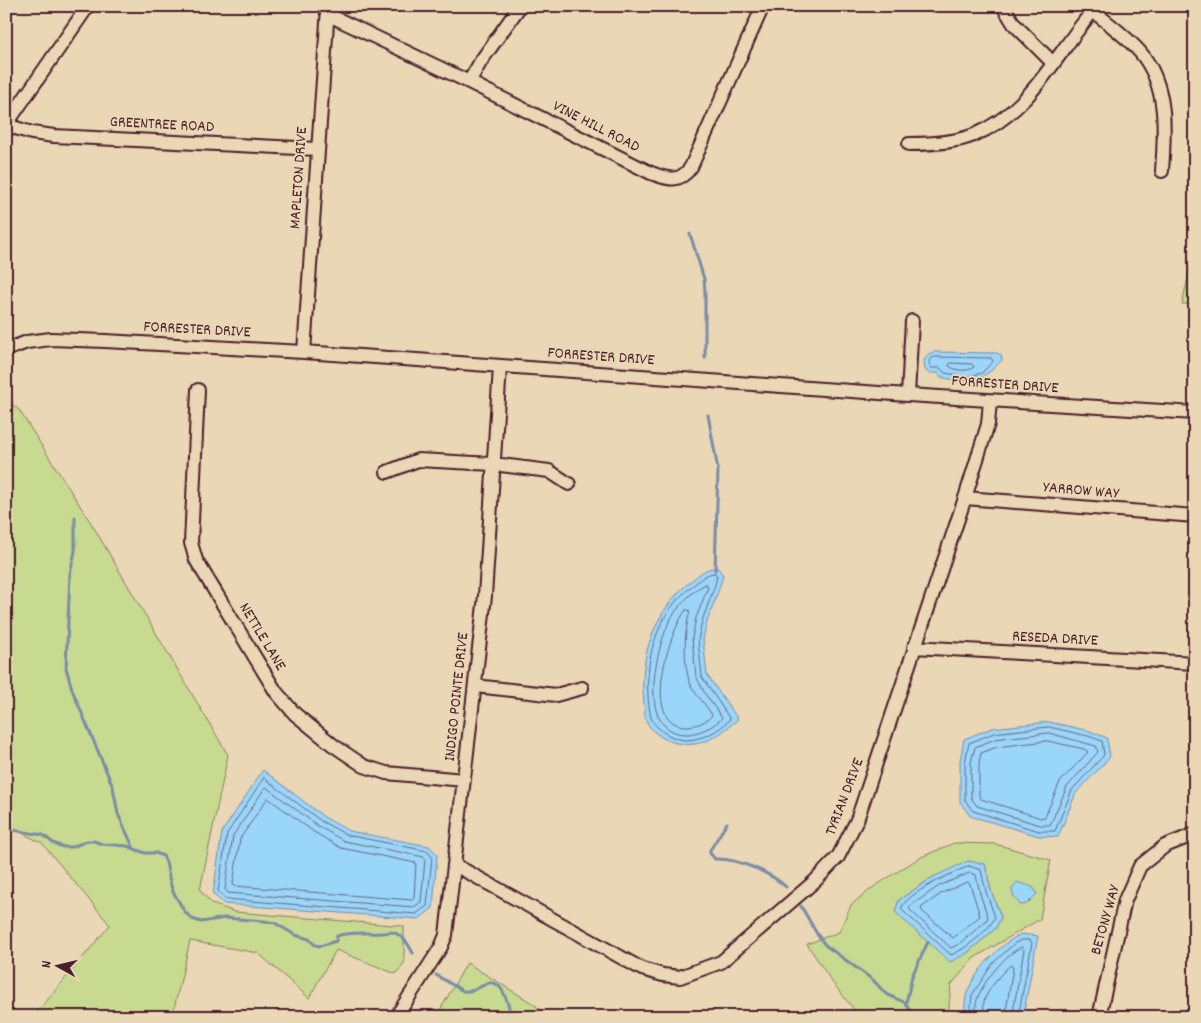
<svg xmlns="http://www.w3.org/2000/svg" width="1201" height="1023" font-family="Dekko,sans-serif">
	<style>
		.green { fill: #c7da8f; stroke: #887c5d; fill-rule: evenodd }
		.water { fill: #9ad5fa; stroke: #7a8ca7 }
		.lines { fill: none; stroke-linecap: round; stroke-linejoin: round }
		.shore { stroke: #6a687e; stroke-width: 1 }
		.stream { stroke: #7a8ca7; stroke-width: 3 }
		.minor-casing { stroke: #4a1f2b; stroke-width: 16 }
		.minor { stroke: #e9d7b5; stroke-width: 12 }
		.labels { text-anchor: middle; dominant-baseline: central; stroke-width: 4; stroke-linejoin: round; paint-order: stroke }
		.street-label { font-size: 16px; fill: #4a1f2b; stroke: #e9d7b5 }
	</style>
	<rect width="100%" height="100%" fill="#e9d7b5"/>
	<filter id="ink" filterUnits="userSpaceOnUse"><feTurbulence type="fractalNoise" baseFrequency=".02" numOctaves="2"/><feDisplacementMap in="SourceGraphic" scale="10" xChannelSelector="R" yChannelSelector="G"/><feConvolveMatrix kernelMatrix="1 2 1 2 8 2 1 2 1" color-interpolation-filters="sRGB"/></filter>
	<g filter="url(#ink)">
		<path class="green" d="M 1195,247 L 1195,304 L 1182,304 Z
			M 6,401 L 8,401 L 19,410 L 91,523 L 228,755 L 200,890 L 212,904 L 235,912 L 404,926 L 404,963 L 396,974 L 336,950 L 309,998 L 258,953 L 190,941 L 172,1017 L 33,1017 L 110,925 L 42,843 L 6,825 Z
			M 954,843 L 995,844 L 1051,860 L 1040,919 L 974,958 L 951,985 L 948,1017 L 860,1017 L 832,982 L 807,944 L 839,932 L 851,905 L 875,886 L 919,858 ZM 985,864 L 991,891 L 1001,917 L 996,928 L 966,954 L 895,912 L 899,900 L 933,877 Z
			M 467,963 L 532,1003 L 550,1017 L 436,1017 Z"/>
		<path class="water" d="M 934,352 L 997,353 L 1001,355 L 1002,360 C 981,382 971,385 941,377 L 938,373 L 929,373 L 925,370 L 924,361 L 928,354 Z
			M 717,567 L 723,575 L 720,586 L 707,622 L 703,639 L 707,675 L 738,719 C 717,738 697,751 670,741 C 661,738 651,731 647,722 C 644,717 645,709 644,703 C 638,658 655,609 691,581 C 701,573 704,569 717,567 Z
			M 1049,722 L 1090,731 L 1107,738 L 1110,757 L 1076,793 L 1058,837 L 1039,836 L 970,816 L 960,802 L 960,761 L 964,739 L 992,728 Z
			M 263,770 L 324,817 L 349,831 L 429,846 L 437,854 L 433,908 L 419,919 L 224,904 L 213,894 L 222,832 Z
			M 968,861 L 985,864 L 991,891 L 1001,917 L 996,928 L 966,954 L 950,962 L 895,912 L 899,900 L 933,877 Z
			M 1017,882 L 1033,887 L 1037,894 L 1027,904 L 1020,905 L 1013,895 L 1012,889 Z
			M 1021,934 L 1038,936 L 1023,1017 L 965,1017 C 965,1009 964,1001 967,993 C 975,971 1000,944 1021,934 Z"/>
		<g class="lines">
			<path class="shore" d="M 936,357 L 991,358 L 993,361 L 982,373 L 966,377 L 945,373 L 940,368 L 931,368 L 929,362 L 932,358 Z
				M 951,363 L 972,364 L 974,367 C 968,372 955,371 949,366 Z
				M 715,573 L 717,576 L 715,585 L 702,621 L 698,640 L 702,677 L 730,719 C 720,731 703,739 687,740 C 674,740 659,732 652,720 C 650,717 650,710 649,706 C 645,676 650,643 665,617 C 673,603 683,593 696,583 C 702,578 707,573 715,573 Z
				M 706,584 L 708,587 L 696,618 L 692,638 L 696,676 L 704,692 L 722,718 C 715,726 700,733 688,734 C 635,735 656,650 669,622 C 677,607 691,591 706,584 Z
				M 686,610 L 689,610 L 690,612 C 684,629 683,666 690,683 C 695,695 706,704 712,715 C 707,722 696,726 688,726 C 639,728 669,631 686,610 Z
				M 1049,727 L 1088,736 L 1102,741 L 1104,755 L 1072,790 L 1055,831 L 1039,831 L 973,811 L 965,800 L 965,762 L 969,743 L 994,733 Z
				M 1049,733 L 1096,746 L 1098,752 L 1067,787 L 1050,825 L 1040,825 L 977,806 L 971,798 L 971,762 L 975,747 L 995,739 Z
				M 1048,741 L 1084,749 L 1088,752 L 1060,782 L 1045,817 L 1041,818 L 981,799 L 979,796 L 979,763 L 981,753 L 997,747 Z
				M 264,778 L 321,821 L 347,835 L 427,851 L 432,857 L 427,906 L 416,914 L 225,899 L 218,891 L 227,834 Z
				M 266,787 L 318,826 L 344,841 L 424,857 L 425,860 L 421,902 L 414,907 L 228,893 L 225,889 L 233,836 Z
				M 268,798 L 314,832 L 341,848 L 416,863 L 414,898 L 412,900 L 234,886 L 233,884 L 240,839 Z
				M 969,866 L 981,870 L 986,892 L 995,917 C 989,931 964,950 951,955 L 901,909 C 906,893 953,873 969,866 Z
				M 970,873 L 976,875 L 980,894 L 988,917 L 986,921 L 959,944 L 951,948 L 910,910 L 909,907 L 939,886 Z
				M 968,882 L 970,884 L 980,916 L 953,938 L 922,911 L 921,908 L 942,893 Z
				M 970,1017 L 972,995 L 993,963 L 1015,943 L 1022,940 L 1030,940 L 1032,943 L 1018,1017
				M 976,1017 C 976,1010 975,1003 978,997 C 983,982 1007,952 1022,947 L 1024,950 L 1012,1017
				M 984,1017 C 984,1012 983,1006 984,1001 C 987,991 1003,970 1011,965 L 1013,968 L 1005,1017"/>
			<path class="stream" d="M 690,234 L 704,279 L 705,292 L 705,358
				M 708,415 L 718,470 L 715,570
				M 75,517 L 75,551 L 70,574 L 66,668 L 73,692 L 113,787 L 118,814 L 134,849
				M 727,823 L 710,850 L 710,853 L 715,859 C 736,858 770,872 786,887
				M 6,829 L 43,835 L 53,843 L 63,847 L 72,847 L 87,841 L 94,841 L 102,844 L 127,846 L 145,853 L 156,853 L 163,856 L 166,862 L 170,882 L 173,892 L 185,912 L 192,919 L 201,922 L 225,918 L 264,921 L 275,923 L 295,935 L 309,939 L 315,945 L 320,946 L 336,941 L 337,936 C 352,931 366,934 382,933 C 388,933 392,930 397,934 C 405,938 409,946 413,953
				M 801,906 L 817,934 L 825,945 L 873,980 L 886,994 L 906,1003 L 913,1017
				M 436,975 L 463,991 C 471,992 478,988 486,984 C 503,976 508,1006 512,1017
				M 906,1003 L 912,976 L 928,942"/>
			<g class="minor-casing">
				<path id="minor" d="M 1003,6 L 1014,24 L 1053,63
					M 1093,11 C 1109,24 1126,36 1140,52 C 1168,85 1165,130 1162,171
					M 327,14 L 469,82 L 651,173 C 668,179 679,184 691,167 L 763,6
					M 469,82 L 481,61 L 520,6
					M 6,125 L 32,133 L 54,136 L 317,149
					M 6,125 L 88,6
					M 909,144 C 930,144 954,143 974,135 C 1031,112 1058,50 1097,6
					M 6,350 L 27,342 L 51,339 L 105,341 L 304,352 L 908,395 L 1195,413
					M 304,352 L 328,8
					M 198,390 L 191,543 L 196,560 L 276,692 L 295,714 L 333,745 L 364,766 L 386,773 L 464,780
					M 908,395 L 912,321
					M 387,472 L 418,460 L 493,464 L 549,471 L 569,484
					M 965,498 L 1195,516
					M 914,647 L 1195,663
					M 475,686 L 556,695 L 582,688
					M 455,865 L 642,969 L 663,975 L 680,977 L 721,962 L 815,881 L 838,857 L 857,820 L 965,498 L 988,424 L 990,401
					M 396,1017 L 441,947 L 446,935 L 485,596 L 500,367
					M 1099,1017 L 1125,900 L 1140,866 L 1165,846 L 1195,834"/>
			</g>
			<use href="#minor" class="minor"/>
		</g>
	</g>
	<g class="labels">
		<g class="street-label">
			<text transform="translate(162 125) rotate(3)">GREENTREE ROAD</text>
			<text transform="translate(596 127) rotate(27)">VINE HILL ROAD</text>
			<text transform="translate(299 178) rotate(-86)">MAPLETON DRIVE</text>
			<text transform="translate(197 330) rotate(3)">FORRESTER DRIVE</text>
			<text transform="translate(601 357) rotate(4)">FORRESTER DRIVE</text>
			<text transform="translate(1005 385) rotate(4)">FORRESTER DRIVE</text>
			<text transform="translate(1081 491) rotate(5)">YARROW WAY</text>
			<text transform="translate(262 637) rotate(59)">NETTLE LANE</text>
			<text transform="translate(1055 639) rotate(3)">RESEDA DRIVE</text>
			<text transform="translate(457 697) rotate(-84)">INDIGO POINTE DRIVE</text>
			<text transform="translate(845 797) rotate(-69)">TYRIAN DRIVE</text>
			<text transform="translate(1106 920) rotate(-74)">BETONY WAY</text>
		</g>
	</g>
	<rect width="1201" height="1023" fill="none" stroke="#e9d7b5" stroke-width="25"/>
	<rect x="12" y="12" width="1176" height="998" fill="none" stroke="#4a1f2b" stroke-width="2" filter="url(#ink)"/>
	<g transform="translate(58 966) rotate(278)" stroke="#e9d7b5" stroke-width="4" paint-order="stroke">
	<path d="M0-4L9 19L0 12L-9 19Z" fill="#4a1f2b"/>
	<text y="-8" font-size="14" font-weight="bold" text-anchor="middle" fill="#4a1f2b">N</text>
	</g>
</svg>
